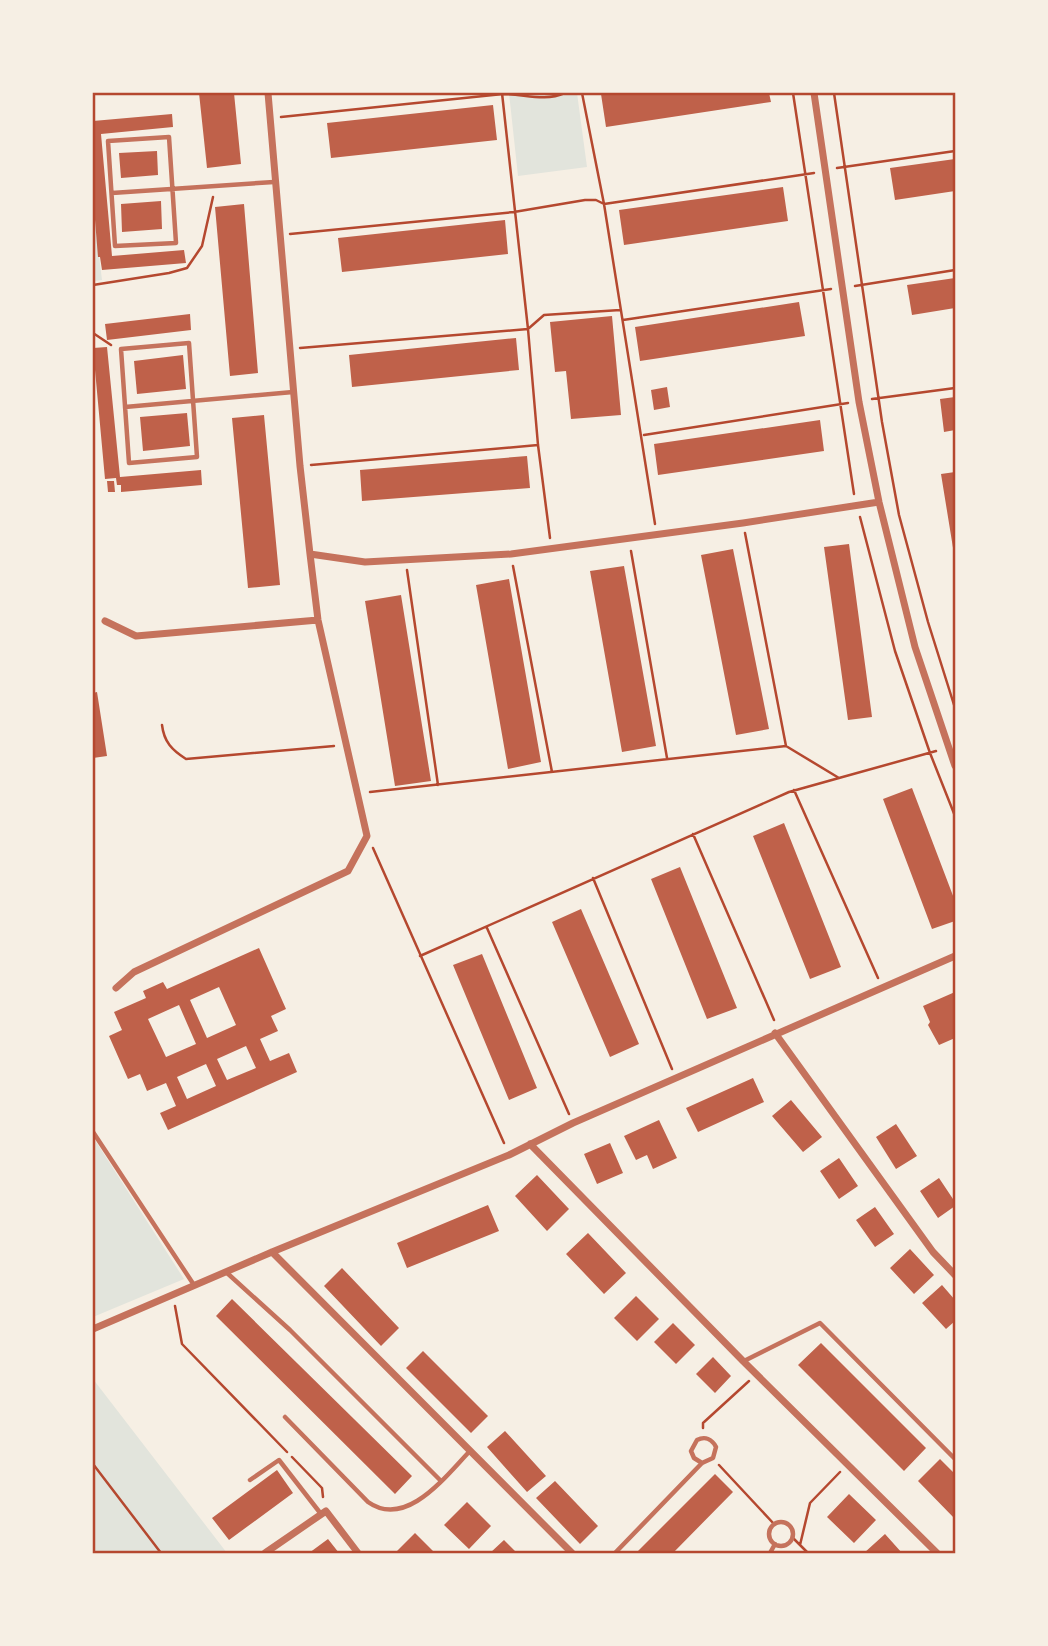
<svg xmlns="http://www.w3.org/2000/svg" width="1048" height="1646" font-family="Poppins,sans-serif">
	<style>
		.green { fill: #e2e4dc }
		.building { fill: #bf614a; fill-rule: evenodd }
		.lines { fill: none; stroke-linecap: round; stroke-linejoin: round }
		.path { stroke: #b5482f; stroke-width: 2.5 }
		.service { stroke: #c5725c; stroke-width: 4.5 }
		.minor { stroke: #c5725c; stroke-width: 7 }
		.neatline { fill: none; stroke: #b5482f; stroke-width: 2.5 }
	</style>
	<rect width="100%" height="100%" fill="#f6efe4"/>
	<path class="green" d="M 509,93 L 577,93 L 587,167 L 518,176 Z
		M 93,223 L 95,223 L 102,280 L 93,281 Z
		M 93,1137 L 184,1279 L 93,1317 Z
		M 93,1379 L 227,1553 L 93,1553 Z"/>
	<path class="building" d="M 199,93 L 234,93 L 241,164 L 207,168 Z
		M 611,93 L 769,93 L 771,102 L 606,127 L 601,94 Z
		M 493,105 L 497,140 L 331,158 L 327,123 Z
		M 172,114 L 173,127 L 101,134 L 112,256 L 184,250 L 186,263 L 102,270 L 100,257 L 98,257 L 93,195 L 93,121 Z
		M 157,151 L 158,175 L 121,178 L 119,153 Z
		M 955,159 L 955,191 L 895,200 L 890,168 Z
		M 783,187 L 788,221 L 624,245 L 619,210 Z
		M 161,201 L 162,229 L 122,232 L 121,204 Z
		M 244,204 L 258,373 L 230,376 L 215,207 Z
		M 505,220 L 508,254 L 342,272 L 338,238 Z
		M 955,278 L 955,308 L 912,315 L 907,285 Z
		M 799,302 L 805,336 L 640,361 L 635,327 Z
		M 190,314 L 191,330 L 107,340 L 105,324 Z
		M 612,316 L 621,415 L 571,419 L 566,371 L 555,372 L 550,322 Z
		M 516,338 L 519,370 L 352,387 L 349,355 Z
		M 107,347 L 120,477 L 201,470 L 202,485 L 121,492 L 121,485 L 117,485 L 116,478 L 105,479 L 93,348 Z
		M 183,355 L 186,389 L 137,394 L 134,361 Z
		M 667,387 L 670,407 L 654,410 L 651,390 Z
		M 955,397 L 955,430 L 944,432 L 940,399 Z
		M 187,413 L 190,446 L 143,451 L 140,417 Z
		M 264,415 L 280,585 L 248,588 L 232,418 Z
		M 820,420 L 824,451 L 658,475 L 654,444 Z
		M 527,456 L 530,488 L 362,501 L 360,470 Z
		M 955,472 L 955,554 L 954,554 L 941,474 Z
		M 107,481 L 114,481 L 115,492 L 108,492 Z
		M 849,544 L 872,717 L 848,720 L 824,547 Z
		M 733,549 L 769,729 L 736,735 L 701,555 Z
		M 624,566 L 656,746 L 622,752 L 590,571 Z
		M 509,579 L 541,762 L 508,769 L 476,585 Z
		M 401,595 L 431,781 L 395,786 L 365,601 Z
		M 97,692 L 107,756 L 93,758 L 93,693 Z
		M 912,788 L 955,901 L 955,921 L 932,929 L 883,799 Z
		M 784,823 L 841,967 L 810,979 L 753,836 Z
		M 680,867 L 737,1008 L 707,1019 L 651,879 Z
		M 581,909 L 639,1044 L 610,1057 L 552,922 Z
		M 259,948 L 286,1009 L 271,1016 L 278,1031 L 260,1039 L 270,1061 L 289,1053 L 297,1072 L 168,1130 L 160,1113 L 176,1106 L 166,1083 L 147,1091 L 140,1074 L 128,1079 L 109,1036 L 122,1030 L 114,1012 L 146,998 L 143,991 L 163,982 L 167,989 ZM 219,987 L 236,1025 L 207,1038 L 190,1000 ZM 179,1005 L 196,1044 L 166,1057 L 148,1019 ZM 246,1046 L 256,1068 L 227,1080 L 217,1059 ZM 206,1064 L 216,1086 L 187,1099 L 177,1077 Z
		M 482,954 L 537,1088 L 509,1100 L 453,965 Z
		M 955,992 L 955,1038 L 939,1045 L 928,1025 L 930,1022 L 923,1006 Z
		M 753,1078 L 764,1102 L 698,1132 L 686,1108 Z
		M 791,1100 L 822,1137 L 803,1152 L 772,1116 Z
		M 659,1120 L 677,1158 L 653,1169 L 647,1155 L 636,1160 L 624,1136 Z
		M 896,1124 L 917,1156 L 896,1169 L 876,1137 Z
		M 610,1143 L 623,1173 L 597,1184 L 584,1154 Z
		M 839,1158 L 858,1186 L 839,1199 L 820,1171 Z
		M 537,1175 L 569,1209 L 547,1231 L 515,1196 Z
		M 939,1178 L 955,1202 L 955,1206 L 938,1218 L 920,1191 Z
		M 488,1205 L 499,1231 L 407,1268 L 397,1243 Z
		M 875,1207 L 894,1234 L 875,1247 L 856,1220 Z
		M 588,1233 L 626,1273 L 604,1294 L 566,1254 Z
		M 910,1249 L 934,1275 L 914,1294 L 890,1268 Z
		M 342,1268 L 399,1328 L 381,1346 L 324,1286 Z
		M 942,1285 L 955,1300 L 955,1321 L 946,1329 L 922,1303 Z
		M 636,1296 L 659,1319 L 637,1341 L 614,1318 Z
		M 232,1299 L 412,1476 L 395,1494 L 216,1316 Z
		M 673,1323 L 695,1345 L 676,1364 L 654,1342 Z
		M 821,1343 L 926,1448 L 904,1471 L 798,1365 Z
		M 423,1351 L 488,1416 L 471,1433 L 406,1368 Z
		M 713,1357 L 731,1376 L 715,1393 L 696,1374 Z
		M 505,1431 L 546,1476 L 527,1492 L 487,1447 Z
		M 940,1459 L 955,1474 L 955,1519 L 918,1481 Z
		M 277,1470 L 293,1493 L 229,1540 L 212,1518 Z
		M 715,1474 L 733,1492 L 673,1553 L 636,1553 Z
		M 555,1481 L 598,1526 L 580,1544 L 536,1498 Z
		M 849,1494 L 876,1520 L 854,1543 L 827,1517 Z
		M 467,1502 L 491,1526 L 469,1549 L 444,1525 Z
		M 415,1533 L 435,1553 L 395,1553 Z
		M 885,1534 L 902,1553 L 864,1553 Z
		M 328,1539 L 339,1553 L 309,1553 Z
		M 504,1540 L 517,1553 L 490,1553 Z"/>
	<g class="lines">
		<path class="path" d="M 502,93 L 528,329 L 538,445 L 550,538
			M 582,93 L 604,204 L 655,524
			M 793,93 L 854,494
			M 834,93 L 882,422 L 899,515 L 928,622 L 955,708
			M 281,117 L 503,94 C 525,94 544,102 565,93
			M 837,168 L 955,151
			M 290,234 L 514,212 L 585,200 L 596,200 L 604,204 L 814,173
			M 93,285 L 169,273 L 187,268 L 202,246 L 213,197
			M 855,286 L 955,270
			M 623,320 L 831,289
			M 93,333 L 111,345
			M 300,348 L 528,329 L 544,315 L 620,310
			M 872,399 L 955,388
			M 644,435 L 848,403
			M 311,465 L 538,445
			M 860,517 L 895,651 L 930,753 L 955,816
			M 745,533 L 786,746
			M 631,551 L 667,758
			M 513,566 L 552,772
			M 407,570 L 438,785
			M 162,725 C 164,742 172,750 186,759 L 334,746
			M 794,790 L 878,978
			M 370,792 L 786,746 L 839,778 L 936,751
			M 693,834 L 774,1020
			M 373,848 L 504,1143
			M 593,878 L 672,1069
			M 487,928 L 569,1114
			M 420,956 L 789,792 L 839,778
			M 175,1306 L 182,1344 L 287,1452
			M 703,1428 L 703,1423 L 749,1381
			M 292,1457 L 322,1488 L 323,1497
			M 93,1464 L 161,1553
			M 719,1465 L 774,1524
			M 793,1538 L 808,1553
			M 800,1545 L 810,1503 L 840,1472"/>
		<path class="service" d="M 169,137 L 176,243 L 115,246 L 108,141 Z
			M 112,193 L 274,182
			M 189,343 L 197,457 L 129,463 L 121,349 Z
			M 125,407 L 293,392
			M 93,1132 L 194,1285
			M 226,1272 L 290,1330 L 441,1481
			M 744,1361 L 820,1323 L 955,1459
			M 285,1417 L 368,1502 C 406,1529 445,1477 469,1452
			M 250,1480 L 279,1460 L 321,1514
			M769 1534a12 12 0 1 1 24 0a12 12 0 1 1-24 0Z
			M 615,1553 L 702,1463 L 713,1458 L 716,1447 C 712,1439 705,1436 697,1440 L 691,1451 L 694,1458 L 702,1463
			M 770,1553 L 775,1544"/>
		<path class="minor" d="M 268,93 L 300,466 L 310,554 L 365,562 L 511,554 L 743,523 L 879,502
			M 814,93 L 859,402 L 879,502 L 915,647 L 955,766
			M 105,621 L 136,636 L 318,620
			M 116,988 L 134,972 L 348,871 L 367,836 L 318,620 L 310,554
			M 775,1033 L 933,1252 L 955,1275
			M 530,1144 L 743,1361 L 937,1553
			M 272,1252 L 572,1553
			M 93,1329 L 272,1252 L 509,1155 L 573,1123 L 955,956
			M 265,1553 L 326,1511 L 358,1553"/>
	</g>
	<rect width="1048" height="1646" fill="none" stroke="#f6efe4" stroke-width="189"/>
	<rect x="94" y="94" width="860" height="1458" class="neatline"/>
</svg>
